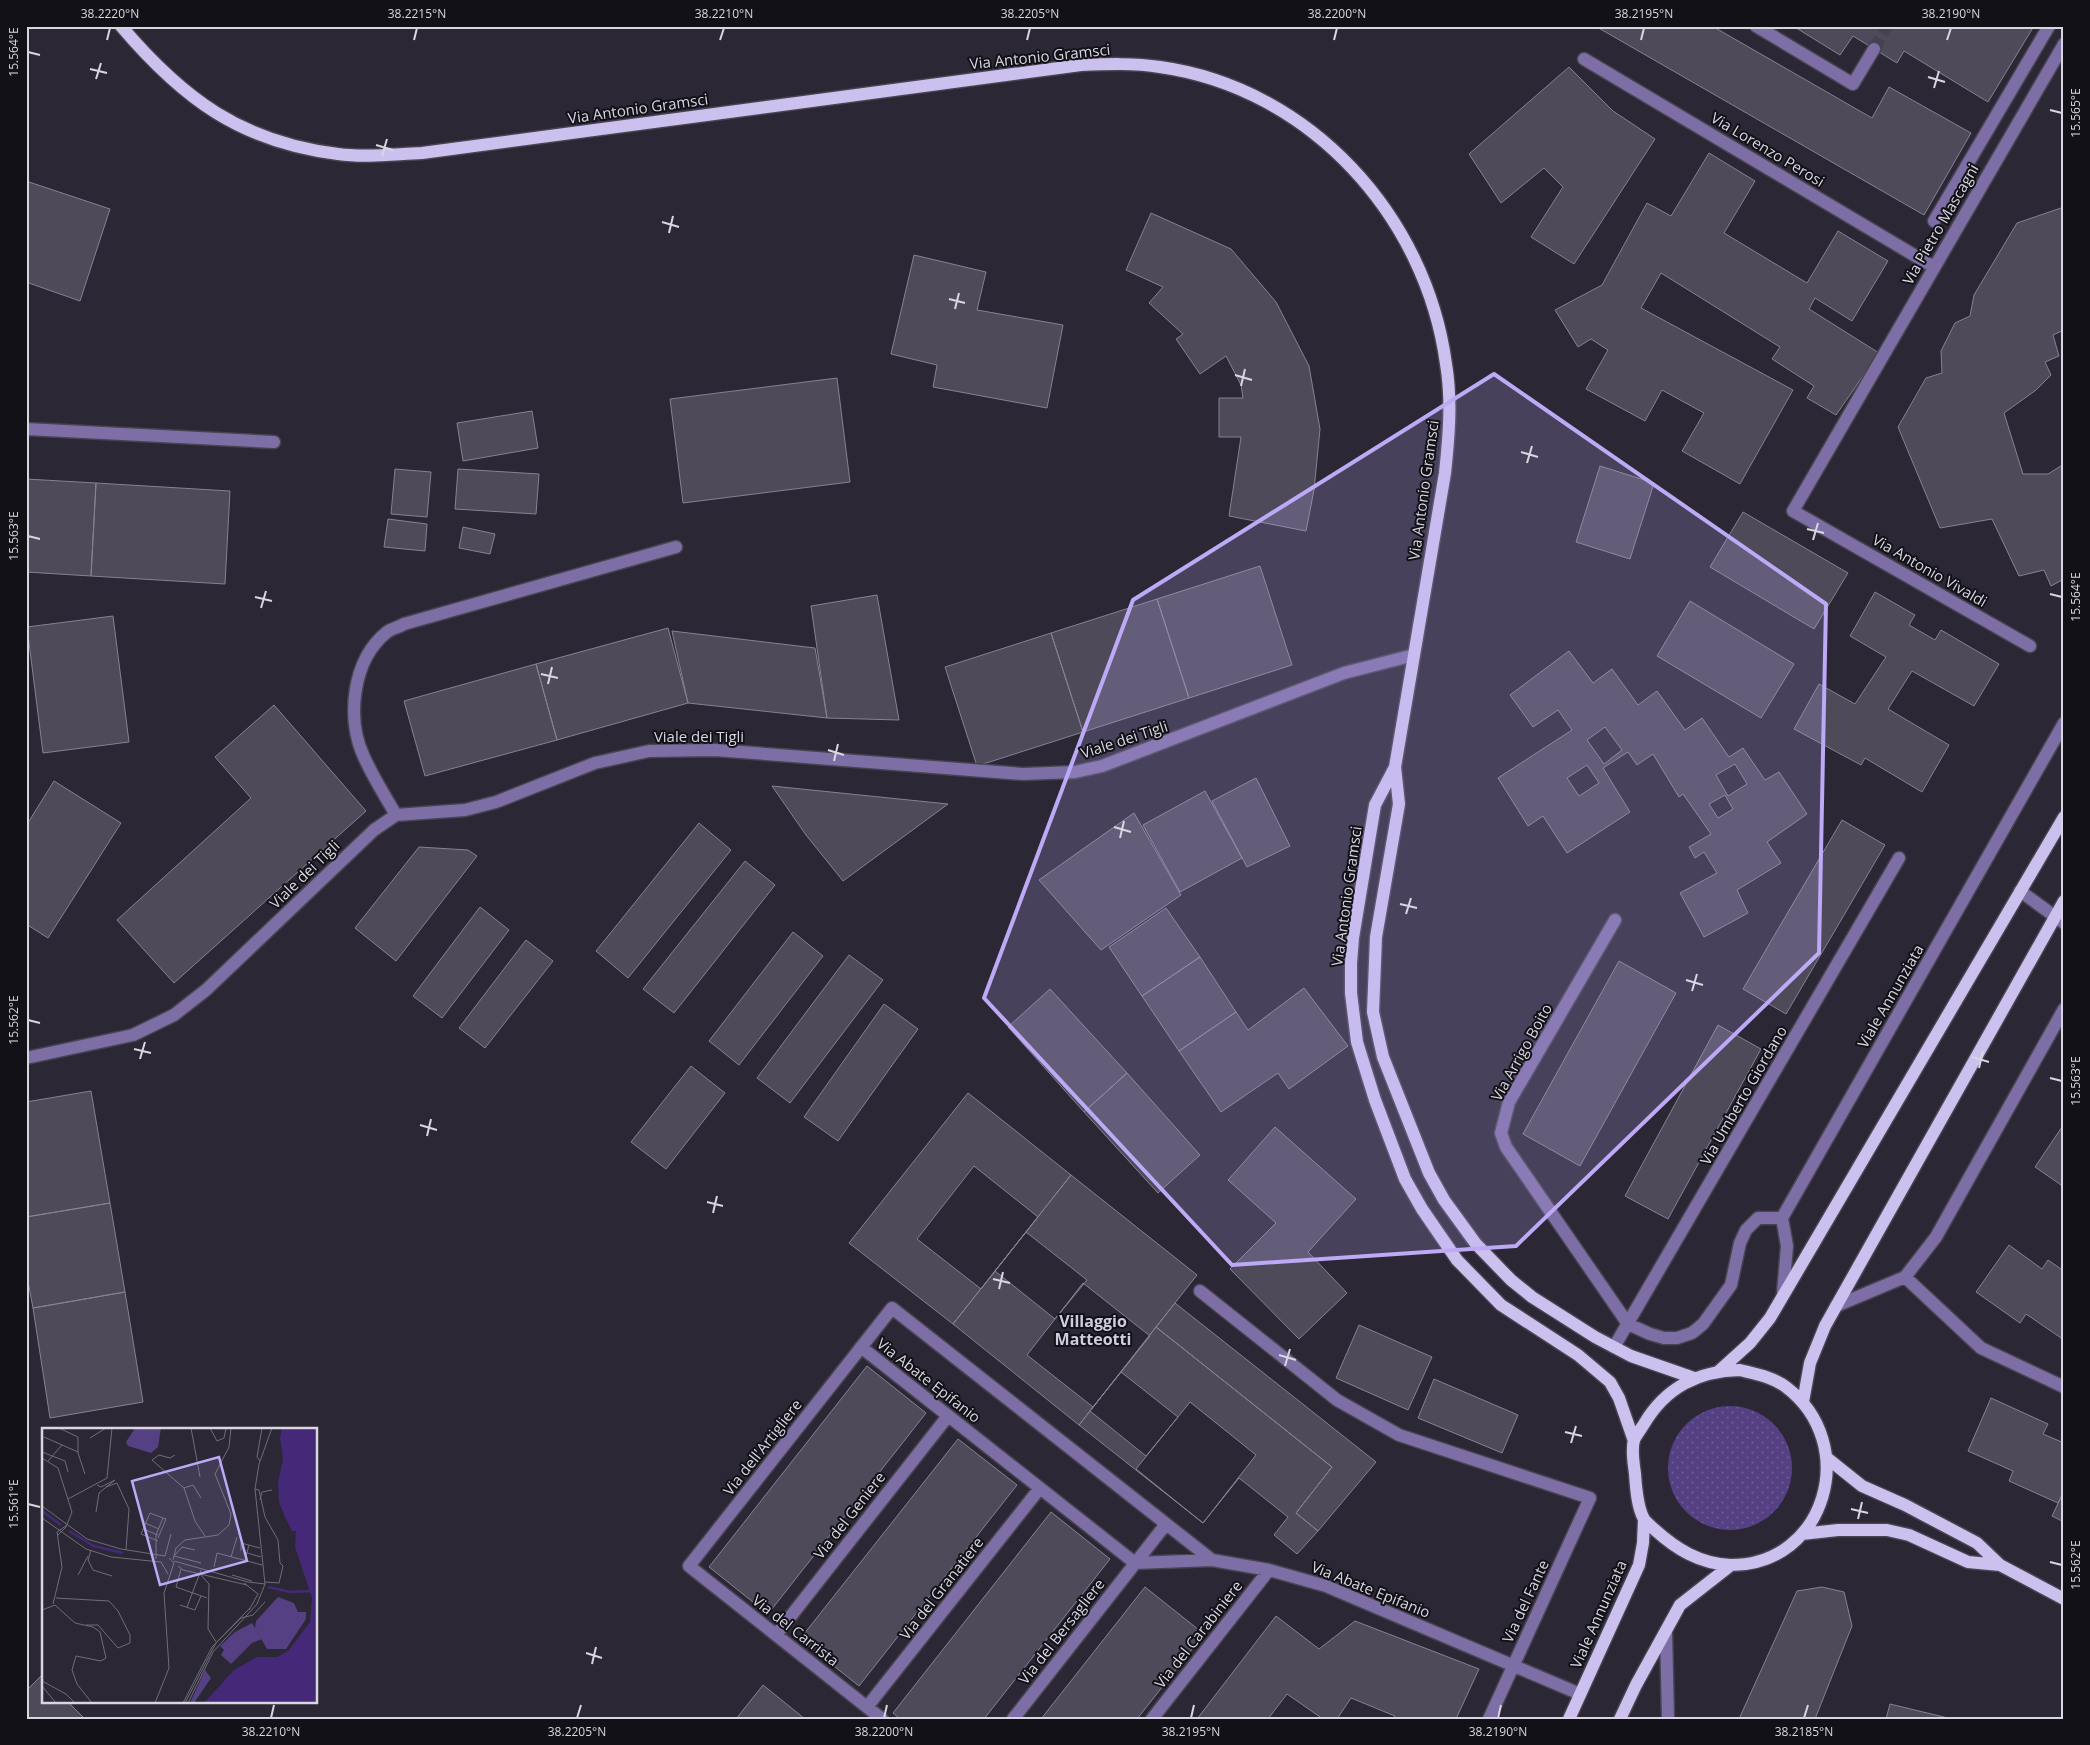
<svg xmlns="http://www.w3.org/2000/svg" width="2090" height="1745" font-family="'Open Sans',sans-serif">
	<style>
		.grass { fill: url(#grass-dots) }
		.building { fill: #4e4a5a; stroke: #858293; fill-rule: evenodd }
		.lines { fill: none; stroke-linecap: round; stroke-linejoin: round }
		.minor-tunnel { stroke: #45414f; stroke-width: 12; stroke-dasharray: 12 6; stroke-linecap: butt }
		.minor-casing { stroke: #474350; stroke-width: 15 }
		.major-casing { stroke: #474350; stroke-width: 15 }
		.minor { stroke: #7d6ea5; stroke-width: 12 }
		.major { stroke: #cbc0ee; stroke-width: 12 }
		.marked { fill: #bda9f5; fill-opacity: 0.2; stroke: #bda9f5; stroke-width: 4; stroke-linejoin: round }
		.ticks { fill: none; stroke: #d8d6e0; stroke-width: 2 }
		.labels { text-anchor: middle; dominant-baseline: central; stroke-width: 4; stroke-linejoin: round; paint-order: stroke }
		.street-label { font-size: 15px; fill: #d8d6e0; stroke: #131118 }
		.neighbourhood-label { font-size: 16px; font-weight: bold; fill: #d0ccdf; stroke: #131118 }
		.inset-river { fill: none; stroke: #452877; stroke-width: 2.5 }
		.inset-road { fill: none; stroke: #706d79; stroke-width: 1 }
		.view { fill: #bda9f5; fill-opacity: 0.15; stroke: #bda9f5; stroke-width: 2.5 }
		.inset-edge { fill: none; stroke: #d8d6e0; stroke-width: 2.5 }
		.neatline { fill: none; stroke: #d8d6e0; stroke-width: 2 }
		.ticks-label { font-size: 12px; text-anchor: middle; fill: #d8d6e0 }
	</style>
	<defs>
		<pattern id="grass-dots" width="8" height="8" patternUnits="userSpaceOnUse" patternTransform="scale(1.25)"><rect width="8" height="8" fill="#554083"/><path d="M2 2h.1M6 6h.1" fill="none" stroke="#6d5b94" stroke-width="1.8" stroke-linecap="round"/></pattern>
	</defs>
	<rect width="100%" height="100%" fill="#2b2735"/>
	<path class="grass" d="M1668 1468a62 62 0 1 1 124 0a62 62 0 1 1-124 0Z"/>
	<path class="building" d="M 1595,26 L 1712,26 L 1872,118 L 1889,87 L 1971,133 L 1924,215 Z
		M 1793,26 L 2034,26 L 1988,102 L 1904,51 L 1897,63 L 1853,36 L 1840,55 Z
		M 1569,67 L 1613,111 L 1655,139 L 1574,264 L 1531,237 L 1563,187 L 1544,168 L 1501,203 L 1469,154 Z
		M 1709,153 L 1755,181 L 1724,233 L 1807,283 L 1838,231 L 1888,261 L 1852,321 L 1815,298 L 1809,309 L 1879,353 L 1836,415 L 1807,398 L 1814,386 L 1772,359 L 1780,347 L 1661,273 L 1641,308 L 1793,390 L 1740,484 L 1682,451 L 1704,413 L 1662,390 L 1645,421 L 1586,389 L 1608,350 L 1591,339 L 1578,347 L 1555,310 L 1602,285 L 1647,203 L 1671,216 Z
		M 26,181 L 110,209 L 80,301 L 26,282 Z
		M 2064,207 L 2064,330 L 2053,335 L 2059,356 L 2045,362 L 2051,375 L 2036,390 L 2004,413 L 2023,474 L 2048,474 L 2064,464 L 2064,579 L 2051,586 L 2044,570 L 2019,576 L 1992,519 L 1940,528 L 1898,427 L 1926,378 L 1942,373 L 1941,351 L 1955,323 L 1970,316 L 1974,295 L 2017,223 Z
		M 1151,213 L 1231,249 L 1276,302 L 1309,366 L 1320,429 L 1314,490 L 1306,531 L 1229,516 L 1241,437 L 1219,437 L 1219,398 L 1243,398 L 1241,385 L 1226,356 L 1200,374 L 1176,339 L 1183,334 L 1149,303 L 1163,287 L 1126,270 Z
		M 914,255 L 986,272 L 977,310 L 1063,325 L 1047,408 L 933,387 L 937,365 L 891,354 Z
		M 837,378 L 850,482 L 683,503 L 670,399 Z
		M 532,411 L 538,448 L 463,461 L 457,423 Z
		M 1600,466 L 1654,483 L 1630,559 L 1576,542 Z
		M 395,469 L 431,472 L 427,517 L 391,514 Z
		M 458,469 L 539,474 L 536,514 L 455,509 Z
		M 26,479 L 96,483 L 91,576 L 26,572 Z
		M 96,483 L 230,491 L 225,584 L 91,576 Z
		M 1743,512 L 1848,573 L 1814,629 L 1710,567 Z
		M 388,519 L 427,524 L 425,551 L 384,547 Z
		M 463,527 L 495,534 L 490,554 L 459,548 Z
		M 1260,566 L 1292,665 L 1189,698 L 1157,599 Z
		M 1875,592 L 1915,615 L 1909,625 L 1935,640 L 1941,630 L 1999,664 L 1974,706 L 1912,671 L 1888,709 L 1949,745 L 1922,792 L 1865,758 L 1861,765 L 1794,729 L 1819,684 L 1855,704 L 1886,657 L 1850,636 Z
		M 877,595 L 899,720 L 827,718 L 811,606 Z
		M 1157,599 L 1189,698 L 1083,732 L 1051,633 Z
		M 1690,601 L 1794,664 L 1761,718 L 1657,656 Z
		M 113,616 L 129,742 L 43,753 L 27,627 Z
		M 668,628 L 688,703 L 557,740 L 536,664 Z
		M 672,631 L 815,648 L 827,718 L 688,703 Z
		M 1051,633 L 1083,732 L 977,766 L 945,667 Z
		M 1569,651 L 1593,683 L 1612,669 L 1638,705 L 1657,691 L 1685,730 L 1702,718 L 1729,757 L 1743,748 L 1765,780 L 1779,772 L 1807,814 L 1767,842 L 1781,863 L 1737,890 L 1748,913 L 1704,937 L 1680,893 L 1717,873 L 1704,852 L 1695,858 L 1689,847 L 1711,834 L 1683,794 L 1679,797 L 1653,754 L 1637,765 L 1628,752 L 1603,768 L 1630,812 L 1567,853 L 1543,816 L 1528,826 L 1498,778 L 1572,730 L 1558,710 L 1533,727 L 1510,695 ZM 1605,727 L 1622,750 L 1604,764 L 1587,740 ZM 1587,765 L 1599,783 L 1579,796 L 1567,778 ZM 1725,795 L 1733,809 L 1718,818 L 1709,804 Z
		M 536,664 L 557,740 L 425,776 L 404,701 Z
		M 274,705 L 366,811 L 174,983 L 117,920 L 251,798 L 215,757 Z
		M 1735,764 L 1747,784 L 1728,796 L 1716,775 Z
		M 1256,778 L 1290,846 L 1247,867 L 1212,801 Z
		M 54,781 L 121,823 L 48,938 L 26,924 L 26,826 Z
		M 772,786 L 948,804 L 843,881 L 806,835 Z
		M 1205,791 L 1242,858 L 1180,892 L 1143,825 Z
		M 1134,813 L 1181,895 L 1101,950 L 1039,880 Z
		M 1842,820 L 1885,845 L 1786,1014 L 1743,989 Z
		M 699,823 L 731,850 L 628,978 L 596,951 Z
		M 419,847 L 468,850 L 477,856 L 396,961 L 355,928 Z
		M 745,861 L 775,885 L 674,1013 L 643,989 Z
		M 480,907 L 509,930 L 442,1018 L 413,996 Z
		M 1166,908 L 1200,957 L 1142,996 L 1109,947 Z
		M 793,932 L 823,956 L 739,1065 L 709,1041 Z
		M 526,940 L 553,961 L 485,1048 L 459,1028 Z
		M 849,955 L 883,980 L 790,1103 L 757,1078 Z
		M 1200,957 L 1236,1012 L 1179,1051 L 1142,996 Z
		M 1619,961 L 1676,993 L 1580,1166 L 1523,1134 Z
		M 1304,988 L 1348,1046 L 1289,1089 L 1278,1073 L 1221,1112 L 1179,1051 L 1236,1012 L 1248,1030 Z
		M 1050,989 L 1127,1073 L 1084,1112 L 1008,1027 Z
		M 884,1004 L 918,1029 L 838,1141 L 804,1117 Z
		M 1718,1025 L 1761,1049 L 1668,1219 L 1625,1196 Z
		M 691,1066 L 725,1093 L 666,1169 L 631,1142 Z
		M 1127,1073 L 1200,1155 L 1158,1193 L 1084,1112 Z
		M 91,1091 L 110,1203 L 26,1217 L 26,1102 Z
		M 968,1093 L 1071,1175 L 953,1324 L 849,1243 Z
		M 2064,1124 L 2064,1187 L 2035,1167 Z
		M 1275,1127 L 1356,1199 L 1308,1252 L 1347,1293 L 1299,1339 L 1230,1269 L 1276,1223 L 1228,1180 Z
		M 974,1166 L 1038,1217 L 981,1289 L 917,1239 Z
		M 1071,1175 L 1197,1275 L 1079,1425 L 953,1324 Z
		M 110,1203 L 125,1292 L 33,1308 L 26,1271 L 26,1217 Z
		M 1026,1232 L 1087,1280 L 1055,1319 L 995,1271 Z
		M 2009,1245 L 2042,1269 L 2048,1260 L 2064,1271 L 2064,1340 L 2026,1314 L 2020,1323 L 1976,1292 Z
		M 1083,1283 L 1150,1336 L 1093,1407 L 1027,1355 Z
		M 125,1292 L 143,1402 L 50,1418 L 33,1308 Z
		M 1175,1303 L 1376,1462 L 1318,1531 L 1296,1513 L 1332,1467 L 1156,1327 Z
		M 1359,1325 L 1432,1357 L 1408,1410 L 1336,1378 Z
		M 1156,1327 L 1332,1467 L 1296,1513 L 1318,1531 L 1297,1554 L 1274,1535 L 1288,1517 L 1239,1478 L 1203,1523 L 1079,1425 Z
		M 867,1366 L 926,1413 L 768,1614 L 709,1567 Z
		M 1121,1372 L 1178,1417 L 1146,1456 L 1090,1411 Z
		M 1434,1379 L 1518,1415 L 1502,1453 L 1418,1418 Z
		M 1991,1398 L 2048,1424 L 2043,1434 L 2064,1443 L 2064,1491 L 2058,1503 L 2009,1481 L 2013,1471 L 1968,1451 Z
		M 1190,1402 L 1256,1455 L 1203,1523 L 1136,1469 Z
		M 958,1439 L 1017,1485 L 859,1686 L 800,1639 Z
		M 2064,1491 L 2064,1522 L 2052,1516 Z
		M 1051,1512 L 1110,1559 L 984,1719 L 900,1719 L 893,1713 Z
		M 1145,1587 L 1204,1634 L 1137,1719 L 1041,1719 Z
		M 1822,1587 L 1844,1592 L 1852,1626 L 1815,1719 L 1739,1719 L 1797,1591 Z
		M 1276,1616 L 1319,1649 L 1355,1621 L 1479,1669 L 1456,1719 L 1394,1719 L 1395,1716 L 1351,1698 L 1337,1719 L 1323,1719 L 1287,1694 L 1268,1719 L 1197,1719 Z
		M 41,1676 L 44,1679 L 44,1701 L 67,1701 L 85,1719 L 26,1719 L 26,1691 Z
		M 763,1685 L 805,1719 L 736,1719 Z
		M 1890,1704 L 1952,1719 L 1886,1719 Z"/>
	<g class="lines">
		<path class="minor-tunnel" d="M 1874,49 L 1887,26"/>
		<g class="minor-casing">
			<path id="minor" d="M 1756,26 L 1853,84 L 1874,49
				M 1584,59 L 1934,267
				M 1934,221 L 2049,26
				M 26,429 L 274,442
				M 2030,646 L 1793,511 L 2064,44
				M 396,815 C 385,796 373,777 364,757 C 346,719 352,660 387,632 C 391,629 399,627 404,624 L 676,547
				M 2020,891 L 2064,923
				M 1615,920 L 1509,1102 L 1501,1133 L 1506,1147 L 1628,1324 L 1650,1334 L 1664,1338 L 1677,1338 L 1692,1333 L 1703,1324 L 1731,1285 L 1740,1243 L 1746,1230 L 1758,1218 L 1782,1218
				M 26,1058 L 133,1035 L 174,1015 L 206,990 L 374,830 L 396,815 L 465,810 L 496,802 L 595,763 L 649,751 L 715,750 L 1023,774 L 1075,772 L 1102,766 L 1344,673 L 1414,655
				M 1905,1277 L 1981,1348 L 2064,1387
				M 1200,1291 L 1337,1400 L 1399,1435 L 1590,1498 L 1489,1719
				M 1783,1293 L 1787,1246 L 1782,1218 L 2064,723
				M 1836,1306 L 1905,1277 L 1936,1237 L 2064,1009
				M 861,1347 L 1135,1563 L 1212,1560 L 1269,1570 L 1326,1586 L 1580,1694
				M 1614,1347 L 1899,858
				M 1666,1631 L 1668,1719
				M 776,1635 L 948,1416
				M 867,1707 L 1040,1488
				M 882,1719 L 689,1566 L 892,1308 L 1212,1560
				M 1013,1719 L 1166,1524
				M 1152,1719 L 1269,1570"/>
		</g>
		<g class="major-casing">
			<path id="major" d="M 121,26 C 183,99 241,142 338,154 C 366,158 395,154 422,153 L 1081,65 C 1107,64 1134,63 1160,67 C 1310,88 1426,216 1446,364 C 1452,400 1449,436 1445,473 L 1395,767 L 1399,804 L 1376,937 L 1373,1012 L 1383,1057 L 1429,1173 L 1444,1200 L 1476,1244 L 1511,1280 L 1532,1297 L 1595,1337 L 1631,1356 L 1694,1378
				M 1395,767 L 1375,805 L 1353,938 L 1351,963 L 1351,993 L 1357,1042 L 1375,1100 L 1405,1179 L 1422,1209 L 1457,1260 L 1501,1305 L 1578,1355 L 1610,1382 L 1619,1398 L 1634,1441
				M 1740,1370 C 1756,1374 1773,1377 1786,1387 C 1861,1444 1826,1565 1731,1565 C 1700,1564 1676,1549 1654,1529 C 1651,1526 1646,1522 1644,1519 C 1637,1507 1636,1487 1635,1474 C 1634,1465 1631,1450 1634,1440 C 1636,1435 1641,1429 1644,1424 C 1666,1387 1698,1371 1740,1370 Z
				M 1719,1371 L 1750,1343 L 1770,1318 L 2064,817
				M 1803,1402 L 1810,1363 L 1825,1326 L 2064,901
				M 1827,1458 L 1862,1486 L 1905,1505 L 1977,1543 L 2000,1565 L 2064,1599
				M 1802,1534 L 1838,1530 L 1887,1530 L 1909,1535 L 1968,1562 L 2000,1565
				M 1569,1719 L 1639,1565 L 1643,1543 L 1644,1519
				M 1620,1719 L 1636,1685 L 1680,1605 L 1731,1565"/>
		</g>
		<use href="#minor" class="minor"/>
		<use href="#major" class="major"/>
	</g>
	<path class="marked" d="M 1494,374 L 1826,604 L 1819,953 L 1516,1246 L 1232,1265 L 984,998 L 1133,600 Z"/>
	<path class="ticks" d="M 107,40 L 110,28M 414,40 L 417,28M 720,40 L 724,28M 1027,40 L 1030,28M 1334,40 L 1337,28M 1641,40 L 1644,28M 1947,40 L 1951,28M 28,52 L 40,55M 90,69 L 107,73M 1928,77 L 1945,82M 96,79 L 101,63M 1934,88 L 1939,71M 2050,110 L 2062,113M 376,145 L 393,150M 382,156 L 387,139M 662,222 L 679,227M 669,233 L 673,216M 949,299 L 965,303M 955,309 L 959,293M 1235,375 L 1252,380M 1241,386 L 1245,369M 1521,452 L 1538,457M 1527,463 L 1532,446M 1807,529 L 1824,533M 28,536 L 40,539M 1813,540 L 1818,523M 2050,594 L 2062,597M 255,597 L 272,601M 261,608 L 266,591M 541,674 L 558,678M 548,684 L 552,667M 828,750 L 844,755M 834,761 L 838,744M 1114,827 L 1131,832M 1120,838 L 1124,821M 1400,904 L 1417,908M 1406,914 L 1411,898M 1686,980 L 1703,985M 1692,991 L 1697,974M 28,1020 L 40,1023M 134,1049 L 151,1053M 1972,1057 L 1989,1062M 140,1059 L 145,1042M 1979,1068 L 1983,1051M 2050,1078 L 2062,1081M 420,1125 L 437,1130M 427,1136 L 431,1119M 707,1202 L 723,1206M 713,1213 L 717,1196M 993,1279 L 1010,1283M 999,1289 L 1003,1272M 1279,1355 L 1296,1360M 1285,1366 L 1290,1349M 1565,1432 L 1582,1436M 1571,1443 L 1576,1426M 28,1504 L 40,1507M 1851,1509 L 1868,1513M 1858,1519 L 1862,1502M 2050,1562 L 2062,1565M 586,1653 L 602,1658M 592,1664 L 596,1647M 271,1718 L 274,1705M 577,1718 L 581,1705M 884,1718 L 887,1705M 1191,1718 L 1194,1705M 1498,1718 L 1501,1705M 1804,1718 L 1808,1705"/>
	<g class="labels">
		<g class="street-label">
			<text transform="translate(1040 56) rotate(-6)">Via Antonio Gramsci</text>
			<text transform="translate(638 108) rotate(-8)">Via Antonio Gramsci</text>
			<text transform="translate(1768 149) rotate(31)">Via Lorenzo Perosi</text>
			<text transform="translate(1940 224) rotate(-60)">Via Pietro Mascagni</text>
			<text transform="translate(1423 490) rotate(-82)">Via Antonio Gramsci</text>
			<text transform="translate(1930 570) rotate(30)">Via Antonio Vivaldi</text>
			<text x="699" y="736">Viale dei Tigli</text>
			<text transform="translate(1124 739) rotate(-18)">Viale dei Tigli</text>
			<text transform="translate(304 874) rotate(-44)">Viale dei Tigli</text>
			<text transform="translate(1346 896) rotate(-82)">Via Antonio Gramsci</text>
			<text transform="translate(1890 996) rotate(-60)">Viale Annunziata</text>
			<text transform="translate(1521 1052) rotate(-61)">Via Arrigo Boito</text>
			<text transform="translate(1743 1095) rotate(-60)">Via Umberto Giordano</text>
			<text transform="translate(929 1380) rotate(38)">Via Abate Epifanio</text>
			<text transform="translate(762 1447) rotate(-52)">Via dell'Artigliere</text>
			<text transform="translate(849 1515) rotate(-52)">Via del Geniere</text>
			<text transform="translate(941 1588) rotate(-52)">Via del Granatiere</text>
			<text transform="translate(1371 1589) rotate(22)">Via Abate Epifanio</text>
			<text transform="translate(1525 1601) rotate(-65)">Via del Fante</text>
			<text transform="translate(1598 1614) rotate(-66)">Viale Annunziata</text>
			<text transform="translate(796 1630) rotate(38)">Via del Carrista</text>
			<text transform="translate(1061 1631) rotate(-52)">Via del Bersagliere</text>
			<text transform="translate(1198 1634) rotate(-52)">Via del Carabiniere</text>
		</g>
		<g class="neighbourhood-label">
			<text x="1093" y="1321">Villaggio<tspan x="1093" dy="18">Matteotti</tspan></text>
		</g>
	</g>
	<g transform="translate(42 1428)">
		<rect width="275" height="275" fill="#2b2735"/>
		<path d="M 93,0 L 119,0 L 116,19 L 109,25 L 86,18 L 84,14 ZM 236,169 L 252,175 L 256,184 L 264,184 L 264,191 L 244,221 L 225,221 L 213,200 L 214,193 ZM 163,242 L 169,250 L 152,275 L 148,275 Z" fill="#554083"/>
		<path d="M 210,195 L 220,211 L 210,215 L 189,236 L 179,227 L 182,222 L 178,218 L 193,204 Z" fill="#554083"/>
		<path d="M 240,0 L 275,0 L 275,275 L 162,275 L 192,242 L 215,229 L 235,229 L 246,223 L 268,194 L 270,170 L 253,119 L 254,103 L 250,103 L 243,89 L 237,74 L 236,54 L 241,32 L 238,10 Z" fill="#452877"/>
		<path class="inset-river" d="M 0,83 L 19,97M 27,103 L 52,118 L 81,125M 226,159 L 248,164 L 268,163"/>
		<path class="inset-road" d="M 17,0 L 36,9 L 36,25 L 43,46M 149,0 L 158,49M 168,0 L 175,13 L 182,10 L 184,0M 2,9 L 36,24M 48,10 L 64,0M 0,24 L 23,33 L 26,44M 133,27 L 128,30 L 117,27 L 110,32 L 142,60 L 153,93 L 163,108M 0,30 L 16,40 L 30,84 L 24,99 L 15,108M 6,33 L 20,17M 218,33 L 215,29 L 220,0M 64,59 L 75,55 L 87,81 L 84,122M 142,60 L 151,57 L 159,70M 213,61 L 217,62 L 223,89 L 236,112 L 238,135 L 241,138 L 237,155 L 223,154M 26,71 L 65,50 L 70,0M 218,72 L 220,64 L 230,62M 0,78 L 45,111 L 79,121 L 123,128 L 129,106M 54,84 L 57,65 L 73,52 L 59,59 L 55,57M 0,90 L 44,121 L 69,129 L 119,134 L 126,146M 103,95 L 117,101M 101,101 L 116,107M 116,110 L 124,91 L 121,90M 116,113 L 99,106 L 108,85 L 121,90M 49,122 L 46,132 L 51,142 L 70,148M 199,123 L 199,115 L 218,120M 202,124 L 219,129M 133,127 L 140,119 L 153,122M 132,128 L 159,135M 189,129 L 195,109M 114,131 L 114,107 L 121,90M 131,132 L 134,120 L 143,112 L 176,107 L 187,97 L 189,86 L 173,46 L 187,19 L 189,0M 203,132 L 207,117M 132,133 L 206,154 L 223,156M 0,136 L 0,168M 136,138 L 141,142 L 205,157M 172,139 L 175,125 L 220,137M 139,141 L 134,159 L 165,170M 158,146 L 167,156 L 166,201 L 174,214M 36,147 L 46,128M 190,147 L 210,153M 202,155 L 216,166 L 207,182M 223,156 L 213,61 L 217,36 L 230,0M 14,170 L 67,173 L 76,183 L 88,207 L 88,215 L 76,220 L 56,197 L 44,197M 11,176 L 20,139 L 15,104 L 25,97M 138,177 L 153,182 L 159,168M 145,179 L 159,142M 0,182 L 13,177 L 33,195 L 51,199 L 58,204 L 64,230 L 59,233 L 34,228 L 30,242 L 35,256 L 50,275M 0,253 L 24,266 L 33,275M 0,258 L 14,275M 113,275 L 127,240 L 122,165 L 132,135 L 127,130M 141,275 L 170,219 L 208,180M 143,275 L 174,215 L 199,190 L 211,187 L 223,174M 146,275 L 171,224 L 215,176 L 223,156"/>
		<path class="view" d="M 177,29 L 205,133 L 118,157 L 90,53 Z"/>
		<rect width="275" height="275" class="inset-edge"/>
	</g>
	<rect width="2090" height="1745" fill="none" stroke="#131118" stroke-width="55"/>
	<rect x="28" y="28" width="2034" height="1690" class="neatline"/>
	<g class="ticks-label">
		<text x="110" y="18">38.2220°N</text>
		<text x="417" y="18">38.2215°N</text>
		<text x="724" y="18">38.2210°N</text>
		<text x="1030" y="18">38.2205°N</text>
		<text x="1337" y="18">38.2200°N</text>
		<text x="1644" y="18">38.2195°N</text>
		<text x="1951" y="18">38.2190°N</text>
		<text transform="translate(14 52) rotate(-90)" y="4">15.564°E</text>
		<text transform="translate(2076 113) rotate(-90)" y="4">15.565°E</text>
		<text transform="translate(14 536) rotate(-90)" y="4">15.563°E</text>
		<text transform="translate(2076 597) rotate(-90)" y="4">15.564°E</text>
		<text transform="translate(14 1020) rotate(-90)" y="4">15.562°E</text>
		<text transform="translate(2076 1081) rotate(-90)" y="4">15.563°E</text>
		<text transform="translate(14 1504) rotate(-90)" y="4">15.561°E</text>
		<text transform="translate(2076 1565) rotate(-90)" y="4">15.562°E</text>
		<text x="271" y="1736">38.2210°N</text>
		<text x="577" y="1736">38.2205°N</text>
		<text x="884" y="1736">38.2200°N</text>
		<text x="1191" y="1736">38.2195°N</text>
		<text x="1498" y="1736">38.2190°N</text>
		<text x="1804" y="1736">38.2185°N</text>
	</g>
</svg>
